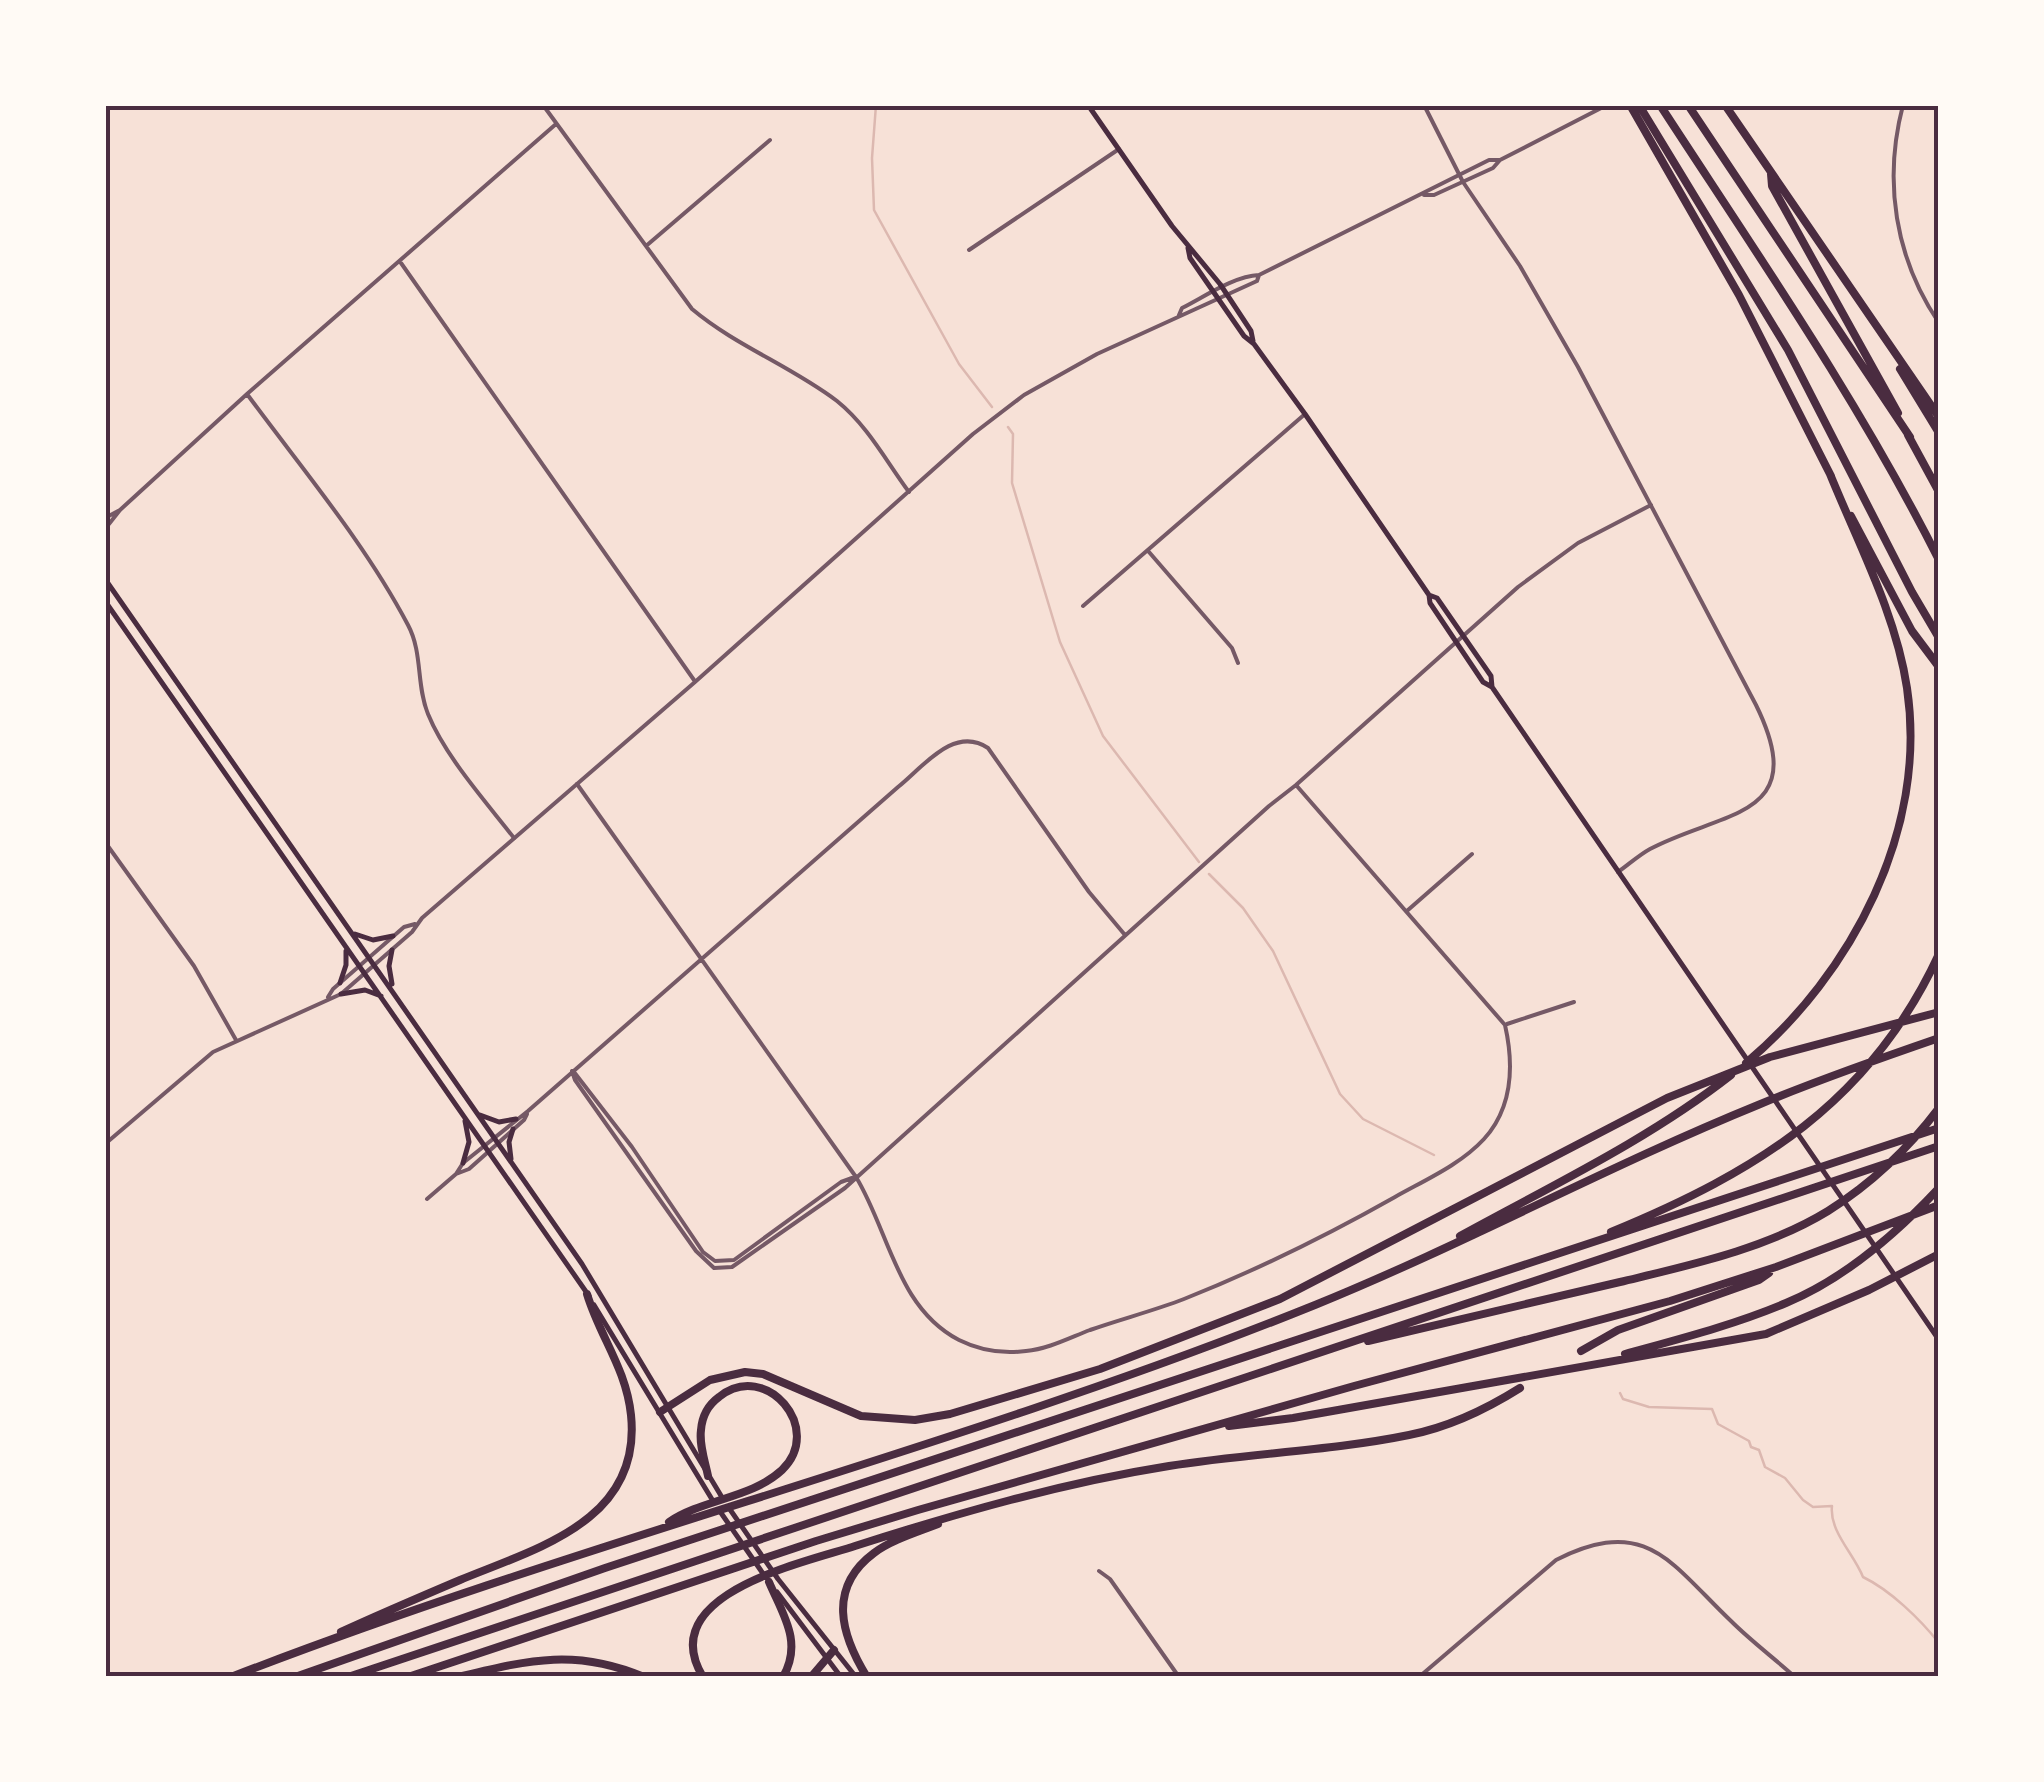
<svg xmlns="http://www.w3.org/2000/svg" width="2044" height="1782" font-family="'Nunito Sans',sans-serif">
	<style>
		.lines { fill: none; stroke-linecap: round; stroke-linejoin: round }
		.stream { stroke: #dcb8b0; stroke-width: 2.5 }
		.minor { stroke: #755966; stroke-width: 4 }
		.tertiary { stroke: #755966; stroke-width: 4 }
		.secondary { stroke: #4a2c40; stroke-width: 5 }
		.motorway { stroke: #4a2c40; stroke-width: 8 }
		.neatline { fill: none; stroke: #4a2c40; stroke-width: 4 }
	</style>
	<rect width="100%" height="100%" fill="#f7e1d7"/>
	<g class="lines">
		<path class="stream" d="M 876,105 L 872,158 L 874,210 L 959,364 L 992,407
			M 1008,427 L 1013,434 L 1012,483 L 1060,642 L 1103,736 L 1199,862
			M 1209,874 L 1243,908 L 1273,951 L 1340,1094 L 1363,1119 L 1434,1155
			M 1620,1393 L 1623,1399 L 1649,1407 L 1712,1409 L 1718,1424 L 1749,1441 L 1751,1447 L 1759,1450 L 1765,1467 L 1785,1478 L 1803,1500 L 1813,1507 L 1832,1506 C 1829,1531 1854,1554 1863,1577 C 1890,1590 1920,1619 1939,1643"/>
		<path class="minor" d="M 543,105 L 692,309 C 736,346 791,366 837,401 C 868,426 886,461 909,492
			M 1424,105 L 1463,182 L 1520,266 L 1578,367 L 1756,705 C 1812,819 1723,810 1650,849 C 1639,855 1628,865 1618,872
			M 1903,105 C 1883,181 1895,258 1939,323
			M 646,246 L 770,140
			M 969,250 L 1119,149
			M 401,263 L 694,680
			M 247,394 C 302,469 365,543 408,625 C 423,653 416,685 428,714 C 445,756 486,802 514,838
			M 105,518 L 120,510
			M 105,529 L 120,510 L 247,394 L 556,124
			M 1149,552 L 1232,648 L 1238,663
			M 1083,606 L 1305,414
			M 577,784 L 856,1177 C 889,1231 897,1308 959,1340 C 979,1350 1003,1354 1026,1351 C 1048,1349 1069,1338 1090,1330 C 1121,1319 1153,1311 1184,1299 C 1257,1270 1326,1236 1395,1197 C 1425,1180 1460,1165 1484,1139 C 1513,1107 1514,1065 1505,1025 L 1296,785
			M 105,842 L 194,966 L 236,1040
			M 1408,910 L 1472,854
			M 1507,1024 L 1574,1002
			M 572,1071 L 575,1080 L 696,1251 L 714,1268 L 732,1267 L 845,1188 L 1269,806 L 1296,785 L 1518,587 L 1578,543 L 1651,505
			M 574,1072 L 632,1147 L 703,1252 L 715,1261 L 734,1260 L 841,1182 L 852,1178
			M 456,1174 L 469,1169 L 524,1120 L 527,1114
			M 427,1199 L 456,1174 L 463,1163 L 528,1111 L 898,787 C 923,767 954,725 988,748 L 1089,892 L 1125,935
			M 1099,1571 L 1110,1579 L 1179,1677
			M 1419,1677 L 1556,1560 C 1647,1514 1671,1564 1731,1621 C 1751,1641 1774,1658 1795,1677"/>
		<path class="tertiary" d="M 1424,195 L 1434,195 L 1493,168 L 1500,160 L 1607,105
			M 1179,315 L 1182,308 C 1204,297 1234,276 1259,275 L 1489,160 L 1500,160
			M 328,997 L 333,989 L 404,927 L 415,924
			M 105,1144 L 213,1052 L 341,994 L 412,932 L 422,918 L 695,682 L 973,434 L 1024,395 L 1097,354 L 1257,281 L 1259,275
			M 1938,1677 L 1939,1676"/>
		<path class="secondary" d="M 1088,105 L 1172,226 L 1220,284 L 1251,331 L 1253,341
			M 1188,248 L 1190,258 L 1244,336 L 1254,344 L 1305,414 L 1429,595 L 1430,603 L 1483,682 L 1492,687 L 1939,1340
			M 105,579 L 582,1264 L 723,1499
			M 1429,595 L 1437,598 L 1491,676 L 1492,687
			M 105,601 L 589,1296
			M 355,934 L 373,940 L 393,936
			M 392,950 L 389,966 L 392,984
			M 340,983 L 346,965 L 346,951
			M 341,994 L 365,990 L 381,996
			M 480,1115 L 499,1122 L 516,1119
			M 511,1159 L 509,1142 L 513,1129
			M 463,1163 L 469,1142 L 465,1121
			M 594,1305 L 713,1501
			M 729,1508 L 778,1579 L 856,1677
			M 719,1510 L 764,1575
			M 777,1592 L 841,1677"/>
		<path class="motorway" d="M 1630,105 L 1739,295 L 1831,476
			M 1639,105 L 1788,350 L 1912,592 L 1939,638
			M 1660,105 C 1757,254 1859,401 1939,560
			M 1688,105 L 1910,437
			M 1725,105 L 1939,417
			M 1771,174 L 1772,186 L 1898,413
			M 1900,369 L 1939,433
			M 1908,435 L 1939,492
			M 1851,516 L 1912,631 L 1939,667
			M 1746,1063 C 1852,974 1928,830 1907,688 C 1896,614 1858,543 1830,474
			M 1611,1232 C 1757,1172 1871,1102 1939,954
			M 1460,1236 C 1551,1186 1648,1140 1731,1075
			M 1368,1341 C 1452,1322 1536,1302 1620,1282 C 1690,1265 1766,1249 1828,1211 C 1871,1184 1908,1149 1939,1108
			M 1581,1351 L 1618,1330 L 1759,1280 L 1769,1273
			M 1625,1354 C 1679,1339 1734,1325 1786,1303 C 1844,1279 1896,1234 1939,1188
			M 660,1412 L 710,1380 L 745,1372 L 763,1374 L 861,1416 L 915,1420 L 950,1414 L 1100,1369 L 1280,1299 L 1667,1098 L 1770,1057 L 1939,1012
			M 1229,1426 L 1293,1418 L 1766,1334 L 1869,1290 L 1939,1254
			M 669,1522 C 703,1499 752,1498 782,1470 C 825,1429 766,1359 719,1397 C 708,1405 702,1417 701,1430 C 699,1445 705,1461 708,1476
			M 769,1582 C 783,1615 803,1642 783,1677
			M 341,1632 C 380,1614 420,1597 460,1580 C 537,1548 642,1521 631,1415 C 626,1368 600,1337 587,1294
			M 231,1677 C 587,1539 961,1448 1315,1305 C 1465,1244 1608,1166 1758,1105 C 1818,1080 1878,1059 1939,1038
			M 295,1677 L 605,1568 L 1939,1128
			M 348,1677 L 1939,1146
			M 408,1677 L 816,1541 L 918,1510 L 1354,1386 L 1670,1301 L 1776,1267 L 1939,1205
			M 458,1677 C 529,1660 575,1648 644,1677
			M 703,1677 C 653,1594 803,1563 855,1546 C 958,1513 1062,1483 1169,1466 C 1249,1453 1331,1451 1409,1435 C 1450,1427 1485,1410 1520,1388
			M 811,1677 L 834,1650
			M 867,1677 C 841,1635 827,1588 874,1553 C 891,1540 918,1532 938,1524"/>
	</g>
	<rect width="2044" height="1782" fill="none" stroke="#fffaf5" stroke-width="215"/>
	<rect x="108" y="108" width="1828" height="1566" class="neatline"/>
</svg>
